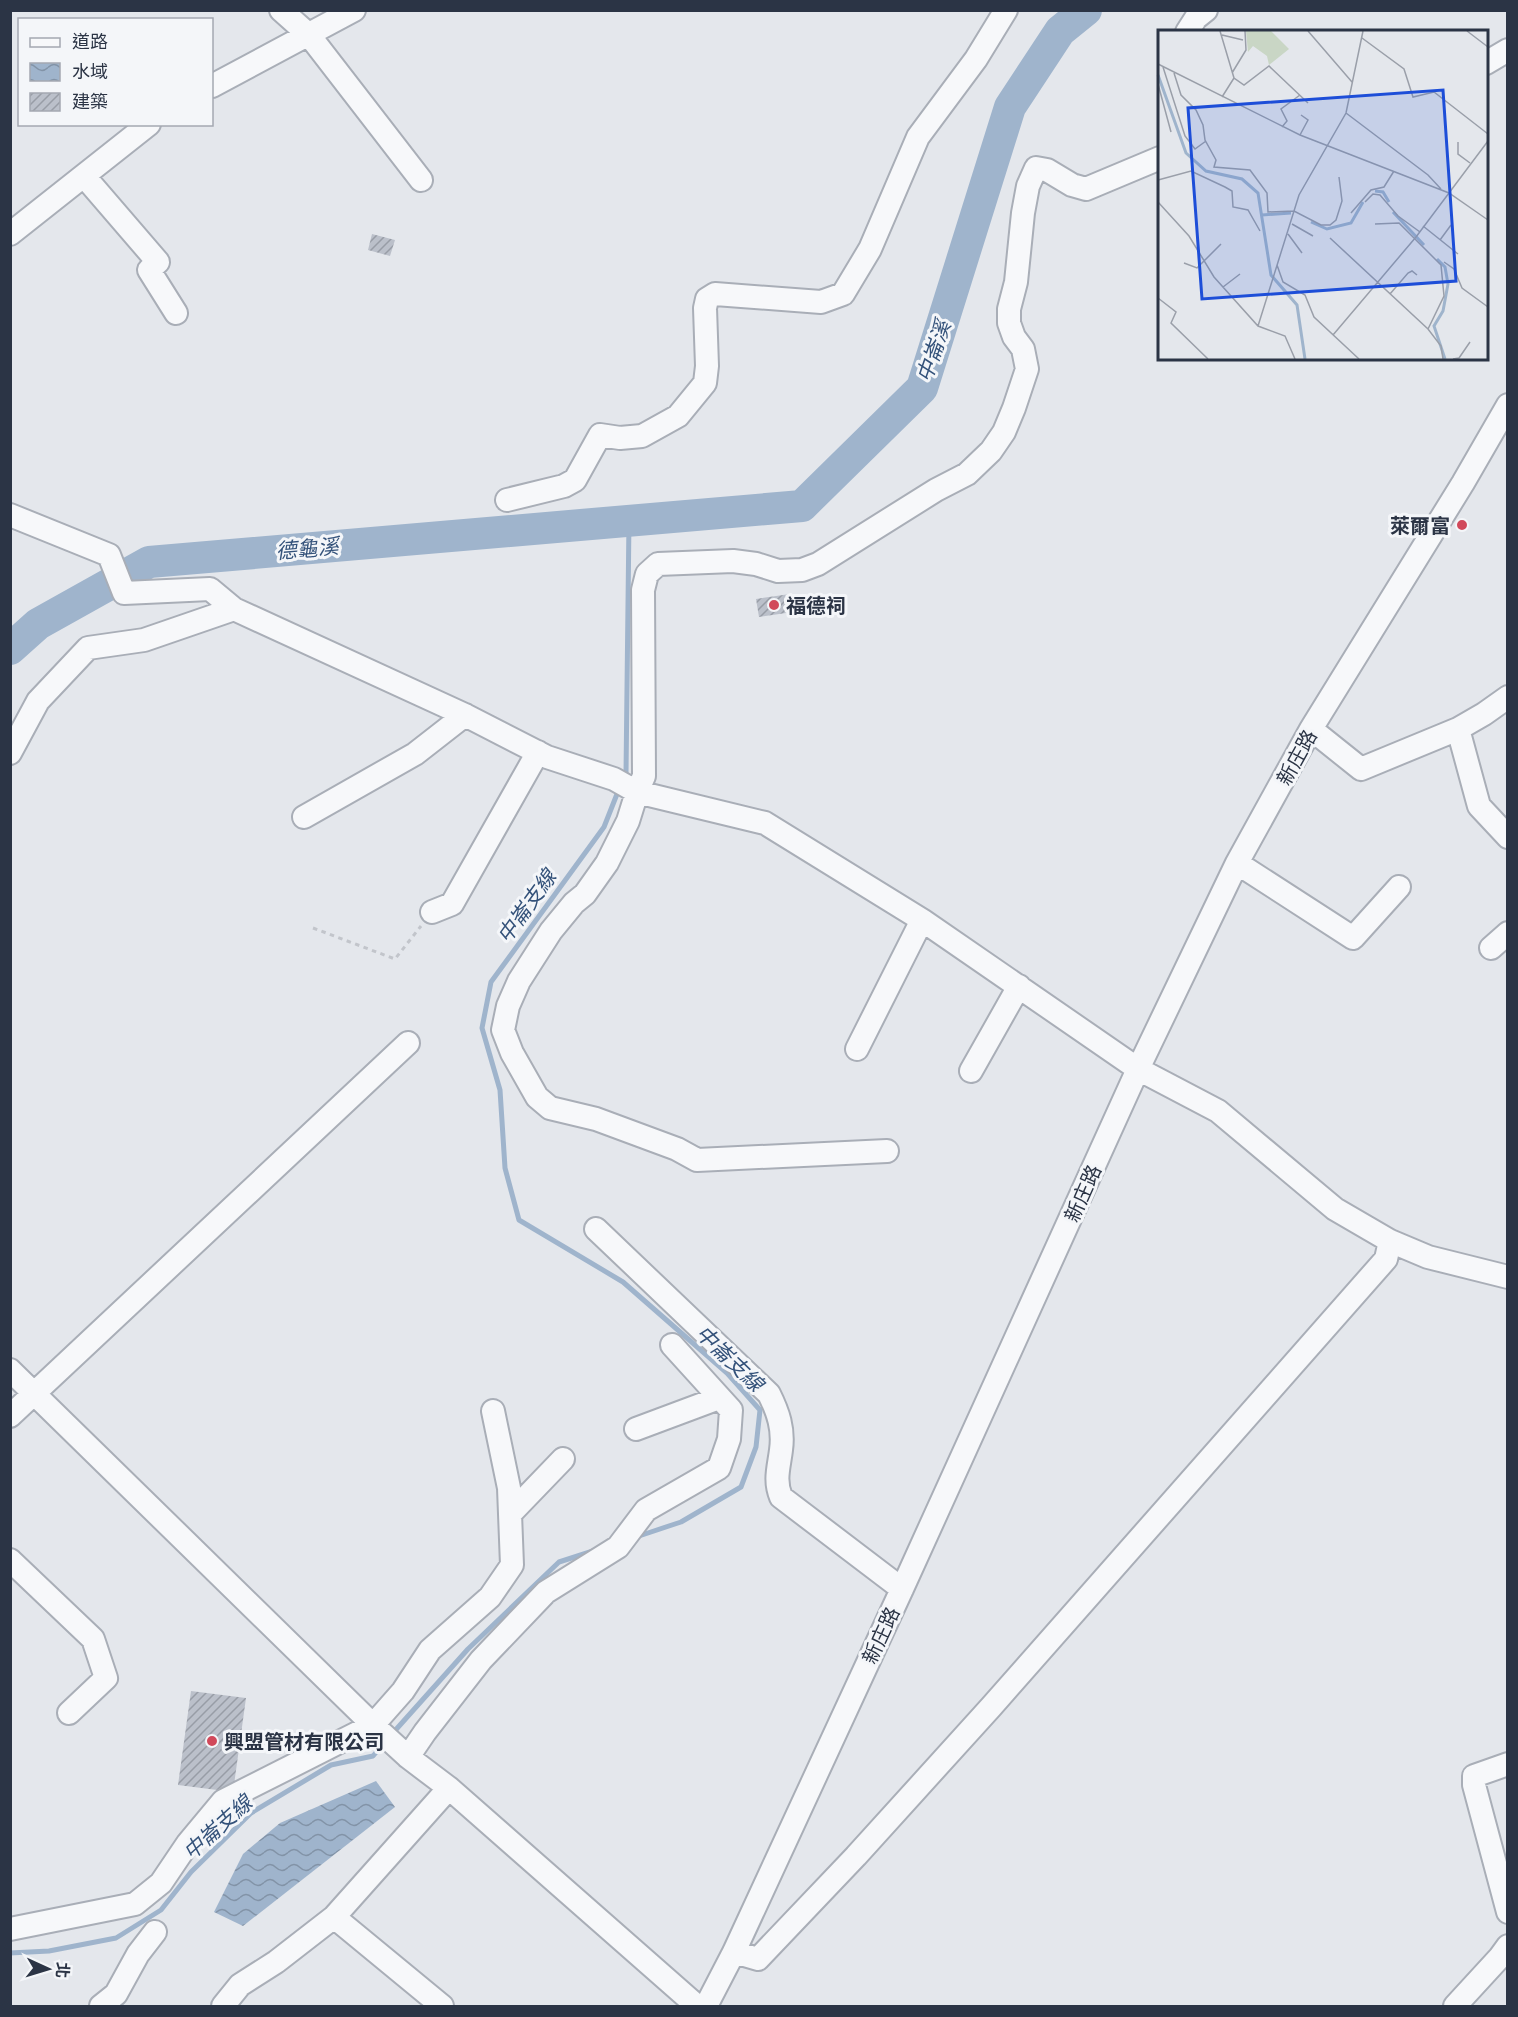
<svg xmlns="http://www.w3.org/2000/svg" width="1518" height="2017" font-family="'Golos Text','Noto Sans TC',sans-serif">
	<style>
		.water { fill: url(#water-waves) }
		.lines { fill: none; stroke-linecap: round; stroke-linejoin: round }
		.stream { stroke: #9fb4cc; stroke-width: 5 }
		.river { stroke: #9fb4cc; stroke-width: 32 }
		.building { fill: url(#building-hatch) }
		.minor-casing { stroke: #a9aeb7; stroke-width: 26 }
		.path { stroke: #c2c5cb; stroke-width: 3; stroke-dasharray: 4.5 4.5; stroke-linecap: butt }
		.minor { stroke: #f7f8fa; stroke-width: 22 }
		.poi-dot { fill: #d1495b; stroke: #f4f6f9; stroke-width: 2 }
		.labels { text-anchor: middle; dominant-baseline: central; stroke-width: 6; stroke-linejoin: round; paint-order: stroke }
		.poi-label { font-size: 20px; font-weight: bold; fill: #2b3445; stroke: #f4f6f9; text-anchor: start }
		.street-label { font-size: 20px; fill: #2b3445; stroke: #f4f6f9 }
		.water-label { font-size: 21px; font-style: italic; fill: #34527a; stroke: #f4f6f9 }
		.inset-river { fill: none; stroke: #9fb4cc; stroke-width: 3 }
		.inset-road { fill: none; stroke: #9a9fa9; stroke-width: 1.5 }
		.view { fill: #1d4ed8; fill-opacity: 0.15; stroke: #1d4ed8; stroke-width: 3 }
		.inset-edge { fill: none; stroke: #2b3445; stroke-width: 3 }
	</style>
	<defs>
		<pattern id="water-waves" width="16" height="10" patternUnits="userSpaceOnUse" patternTransform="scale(1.5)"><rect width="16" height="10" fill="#9fb4cc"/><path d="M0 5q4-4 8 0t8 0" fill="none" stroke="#8293a7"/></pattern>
		<pattern id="building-hatch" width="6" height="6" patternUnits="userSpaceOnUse" patternTransform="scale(1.5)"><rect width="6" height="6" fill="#bbc0ca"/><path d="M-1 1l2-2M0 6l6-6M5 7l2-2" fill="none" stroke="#989da6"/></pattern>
	</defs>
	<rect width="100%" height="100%" fill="#e4e7ec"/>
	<path class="water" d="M 376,1781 L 395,1807 L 243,1926 L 214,1912 L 243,1854 L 280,1823 Z"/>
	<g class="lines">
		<path class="stream" d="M 624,778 L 626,774 L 629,520
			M 619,789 L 604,827 L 491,982 L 482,1028 L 500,1090 L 505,1168 L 519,1220 L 623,1282 L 727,1373 L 760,1410 L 756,1447 L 741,1487 L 681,1522 L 636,1537
			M 392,1734 L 468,1649 L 559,1562 L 593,1551
			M 10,1953 L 49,1951 L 116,1938 L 161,1910 L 191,1872 L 251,1813 L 331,1765 L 373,1756 L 384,1743"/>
		<path class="river" d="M 10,649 L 38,624 L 149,562 L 802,506 L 922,388 L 1010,107 L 1060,31 L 1086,10"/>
	</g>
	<path class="building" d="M 372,234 L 395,240 L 390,256 L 368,250 Z
		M 790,594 L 793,612 L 759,617 L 756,599 Z
		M 191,1691 L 246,1698 L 233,1792 L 178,1785 Z"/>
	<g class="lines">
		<g class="minor-casing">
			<path id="minor" d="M 281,10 L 309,35 L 421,180
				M 1187,32 L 1196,18 L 1206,10
				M 1486,63 L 1508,50
				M 212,86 L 354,10
				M 84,176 L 158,262 L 149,270 L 176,313
				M 10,234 L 149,124
				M 507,500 L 564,486 L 575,480 L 600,435 L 620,438 L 642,436 L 678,416 L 705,383 L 707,366 L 705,308 L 707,299 L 715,294 L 821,302 L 843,294 L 870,249 L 918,137 L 976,59 L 1006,10
				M 10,515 L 109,555 L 124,593 L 210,589 L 234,609 L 465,715 L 547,757 L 614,779 L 637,792 L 765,823 L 922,920 L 1138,1069 L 1218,1111 L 1335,1209 L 1390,1241 L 1428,1257 L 1508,1277
				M 1311,729 L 1361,769 L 1458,729 L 1479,806 L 1508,837
				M 1458,729 L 1484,714 L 1508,697
				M 10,753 L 38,701 L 88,648 L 144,640 L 234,609
				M 304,817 L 415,754 L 465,715
				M 1237,863 L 1353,938 L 1399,887
				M 432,912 L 452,904 L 538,752
				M 1491,948 L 1508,933
				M 857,1049 L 922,920
				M 971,1071 L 1019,986
				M 887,1151 L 697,1160 L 677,1149 L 596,1119 L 550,1108 L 537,1097 L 512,1053 L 503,1030 L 508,1006 L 519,981 L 551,931 L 574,903 L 585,894 L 607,863 L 628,821 L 637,792 L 644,776 L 643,590 L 647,574 L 658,564 L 733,561 L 756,564 L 778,571 L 802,570 L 818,564 L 936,490 L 967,474 L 991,451 L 1004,432 L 1014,408 L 1027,369 L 1023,349 L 1014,337 L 1009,323 L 1009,309 L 1016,282 L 1023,213 L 1028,186 L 1036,168 L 1047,170 L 1072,185 L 1086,189 L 1160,158
				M 596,1229 L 769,1394 C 778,1412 784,1429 781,1450 C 779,1467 774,1480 781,1497 L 902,1589
				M 10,1370 L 373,1725 L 408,1757 L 449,1788 L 697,2006
				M 10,1416 L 408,1043
				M 636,1429 L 719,1398
				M 510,1514 L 563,1459
				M 10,1560 L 93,1639 L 106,1678 L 69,1713
				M 408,1757 L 425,1732 L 481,1660 L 546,1592 L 618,1547 L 646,1510 L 719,1468 L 729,1439 L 731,1410 L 672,1345
				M 1508,1764 L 1474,1776 L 1474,1785 L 1508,1912
				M 334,1917 L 442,2006
				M 10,1929 L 135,1904 L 161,1883 L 188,1843 L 223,1801 L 373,1725 L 403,1691 L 430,1650 L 490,1597 L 512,1565 L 509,1488 L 493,1411
				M 734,1952 L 758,1959 L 856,1856 L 991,1707 L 1386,1259 L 1390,1241
				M 101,2006 L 116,1994 L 138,1954 L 155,1932
				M 223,2006 L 240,1985 L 276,1962 L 334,1917 L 449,1788
				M 706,2006 L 734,1952 L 902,1589 L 1138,1069 L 1237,863 L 1311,729 L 1463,483 L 1508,405
				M 1455,2006 L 1500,1957 L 1508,1946"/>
		</g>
		<path class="path" d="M 313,928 L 395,959 L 421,926"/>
		<use href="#minor" class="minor"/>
	</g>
	<g class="poi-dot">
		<circle cx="1462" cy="525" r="6"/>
		<circle cx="774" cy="605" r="6"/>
		<circle cx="212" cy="1741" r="6"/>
	</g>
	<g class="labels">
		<g class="poi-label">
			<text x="1450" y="525" text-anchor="end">萊爾富</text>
			<text x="786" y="605">福德祠</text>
			<text x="224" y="1741">興盟管材有限公司</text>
		</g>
		<g class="street-label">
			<text transform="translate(1296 757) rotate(-61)">新庄路</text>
			<text transform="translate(1082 1193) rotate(-66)">新庄路</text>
			<text transform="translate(880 1635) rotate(-65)">新庄路</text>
		</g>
		<g class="water-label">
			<text transform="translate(933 351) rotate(-71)">中崙溪</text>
			<text transform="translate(307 548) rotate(-5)">德龜溪</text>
			<text transform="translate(526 906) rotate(-54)">中崙支線</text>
			<text transform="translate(730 1358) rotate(44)">中崙支線</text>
			<text transform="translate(217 1827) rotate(-42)">中崙支線</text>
		</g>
	</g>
	<g transform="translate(1158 30)">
		<rect width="330" height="330" fill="#e4e7ec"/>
		<path d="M 88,1 L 113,1 L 131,19 L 111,35 L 109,26 L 95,16 L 90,22 Z" fill="#c9d6c5"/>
		<path class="inset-river" d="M 0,45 L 28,123 L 48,141 L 84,149 L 100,163 L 113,245 L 139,275 L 147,329M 217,161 L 225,162 L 231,172M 235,182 L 266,215M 104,185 L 133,183M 153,192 L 169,199 L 193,193 L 205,172M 279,229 L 287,237 L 290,254 L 285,281 L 276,296 L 287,329"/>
		<path class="inset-road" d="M 62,1 L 76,48 L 86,55 L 111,36 L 150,73M 150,1 L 194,52M 309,1 L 330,17M 64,5 L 85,10M 204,8 L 246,39 L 255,67 L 276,62 L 330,104M 0,34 L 142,105 L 291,163 L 330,190M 5,37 L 27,106 L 37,119 L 48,111M 16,43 L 23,65 L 38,80 L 45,95 L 47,110 L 58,130 L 56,137 L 92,140 L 109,163 L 110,182 L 136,181 L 163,195 L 172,195 L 178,190 L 184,171 L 181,147M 74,43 L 88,20 L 87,1M 0,54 L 13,102M 64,67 L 76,48M 188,83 L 270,145 L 283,159M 124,97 L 129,91 L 123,79 L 142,65M 142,105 L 150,90 L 143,85M 300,112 L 300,124 L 312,133M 0,150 L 33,141 L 67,157 L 74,161 L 75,177 L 90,180 L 102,201M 0,172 L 31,206 L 56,247 L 100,296 L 127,306 L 137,329M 207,172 L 215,164 L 222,165 L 240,186 L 262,202M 193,183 L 213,160 L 226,157 L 236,141M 134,194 L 155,206M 217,194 L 241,193 L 283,235 L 286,266 L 270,299M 265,196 L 300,224M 130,204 L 144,223M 172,208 L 270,299 L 283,316 L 285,329M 282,210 L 293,195M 286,232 L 296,239 L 304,258 L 330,277M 26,233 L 39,238 L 63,214M 119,235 L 125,252 L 147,265 L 156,287 L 201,329M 65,257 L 82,244M 232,264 L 250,243 L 254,241 L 259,245M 0,268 L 18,282 L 13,293 L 50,329M 100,296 L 141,165 L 188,83 L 205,1M 175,305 L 258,207 L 330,111M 295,329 L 301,328 L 312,312"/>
		<path class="view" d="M 285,60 L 298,251 L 44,269 L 30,78 Z"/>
		<rect width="330" height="330" class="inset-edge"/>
	</g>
	<rect width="1518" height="2017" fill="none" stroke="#2b3445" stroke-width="24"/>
	<rect x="18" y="18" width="195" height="108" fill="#f4f6f9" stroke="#a4a8b1" stroke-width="1.5"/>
	<rect x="30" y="38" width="30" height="9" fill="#f7f8fa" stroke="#a4a8b1" stroke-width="1.5"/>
	<text x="72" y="48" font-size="18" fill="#2b3445">道路</text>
	<rect x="30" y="63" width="30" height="18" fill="url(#water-waves)" stroke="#a4a8b1" stroke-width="1.5"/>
	<text x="72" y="78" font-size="18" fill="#2b3445">水域</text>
	<rect x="30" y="93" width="30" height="18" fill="url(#building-hatch)" stroke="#a4a8b1" stroke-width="1.5"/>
	<text x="72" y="108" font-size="18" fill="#2b3445">建築</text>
	<g transform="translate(48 1969) rotate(94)" stroke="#f4f6f9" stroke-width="4.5" paint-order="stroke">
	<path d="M0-4.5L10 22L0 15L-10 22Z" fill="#2b3445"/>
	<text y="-9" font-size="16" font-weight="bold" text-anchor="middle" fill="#2b3445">北</text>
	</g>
</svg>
